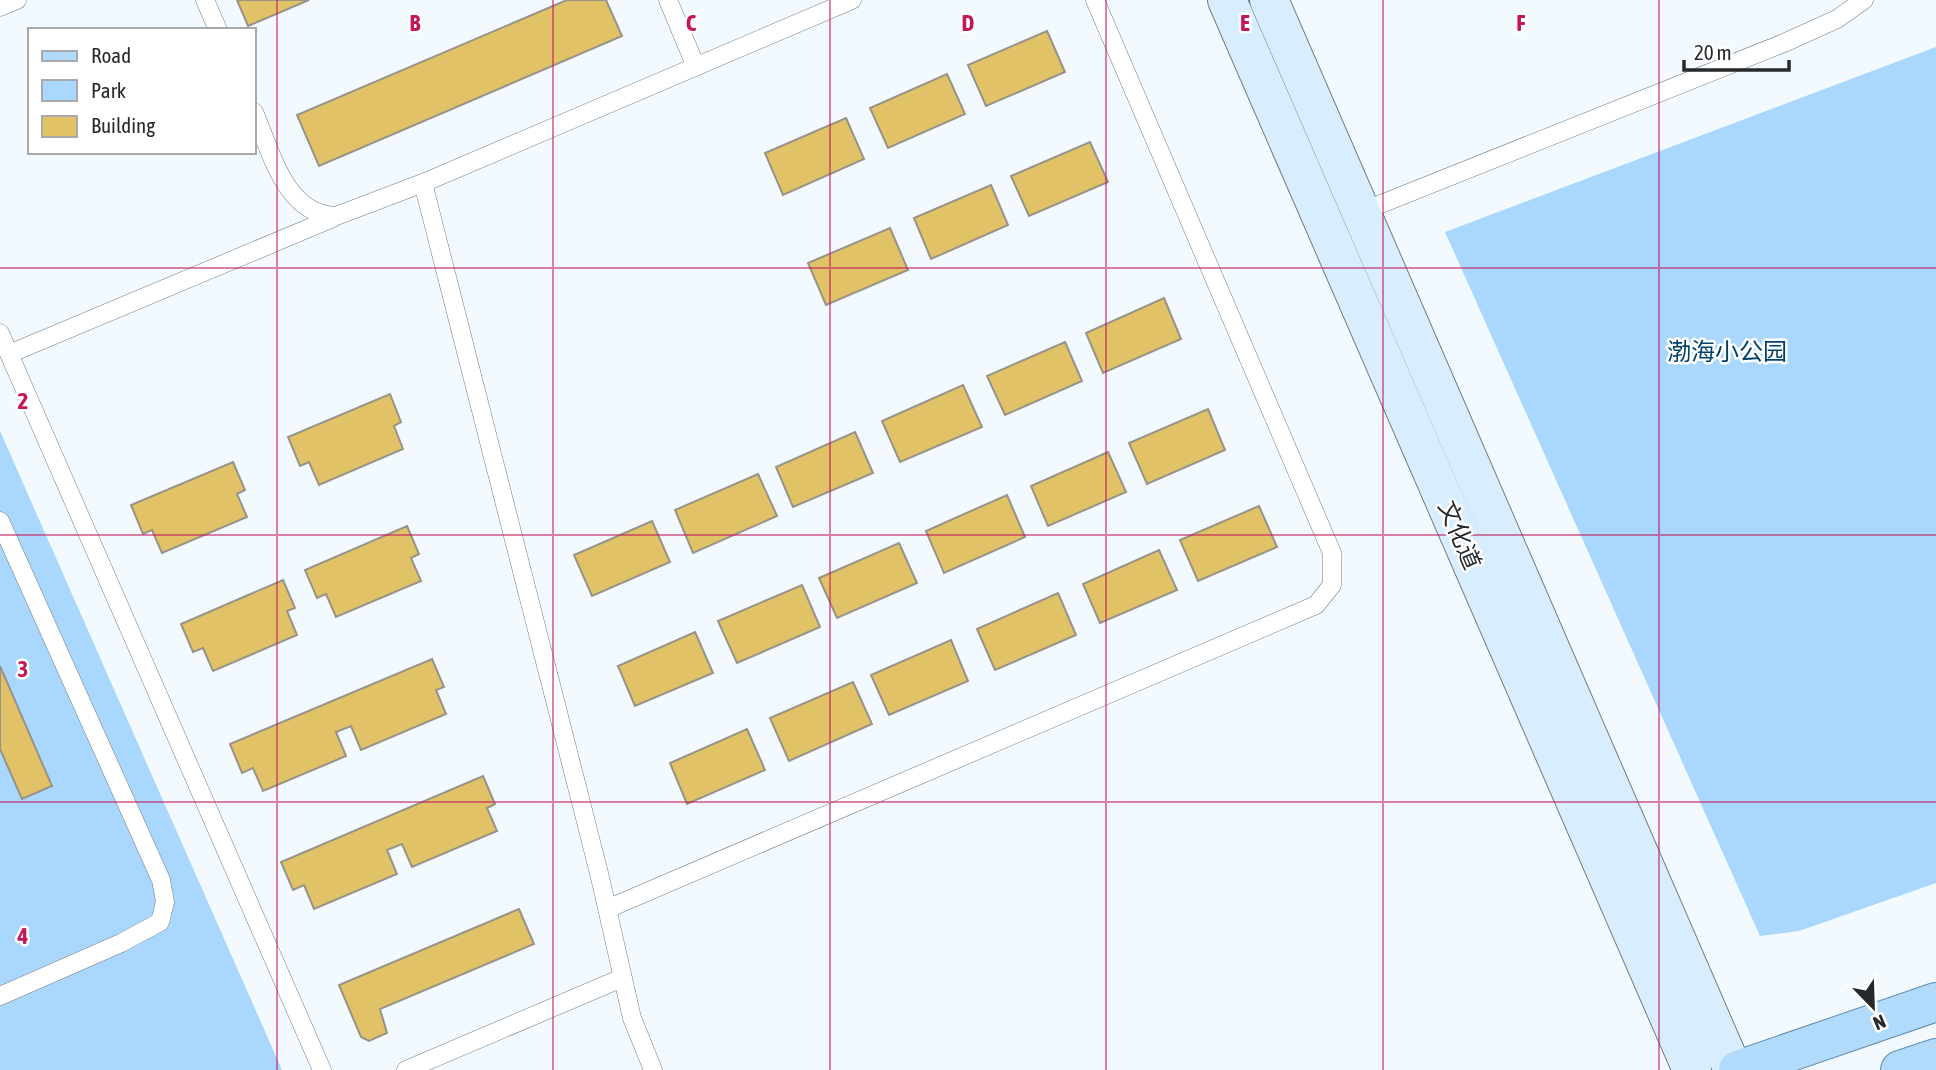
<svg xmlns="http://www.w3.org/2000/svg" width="1936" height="1070" font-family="'Asap Condensed','Noto Sans SC',sans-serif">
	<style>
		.green { fill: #a9d7fd }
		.building { fill: #e1c266; stroke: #979389; stroke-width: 2 }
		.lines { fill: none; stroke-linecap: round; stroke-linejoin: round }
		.lane-casing { stroke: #737c84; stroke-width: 19 }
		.secondary-casing { stroke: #737c84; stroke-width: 40 }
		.primary-casing { stroke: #5f8db1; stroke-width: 40 }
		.lane { stroke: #fff; stroke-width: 18 }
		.secondary { stroke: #d8edfd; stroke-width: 38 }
		.primary { stroke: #b2dbfb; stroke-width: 38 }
		.grid { fill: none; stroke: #c2185b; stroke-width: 2; stroke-opacity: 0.55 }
		.labels { text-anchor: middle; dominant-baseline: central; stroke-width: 5; stroke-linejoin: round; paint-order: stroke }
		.park-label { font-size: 24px; fill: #014168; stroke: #fff }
		.street-label { font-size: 24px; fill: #25292c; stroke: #fff }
		.grid-label { font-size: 23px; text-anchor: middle; font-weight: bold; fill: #c2185b; stroke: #fff; stroke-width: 5; stroke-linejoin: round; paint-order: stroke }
	</style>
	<rect width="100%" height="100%" fill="#f3faff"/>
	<path class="green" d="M 1936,47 L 1936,883 L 1799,931 L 1760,936 L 1445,232 Z
		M 0,431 L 282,1070 L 0,1070 Z"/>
	<path class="building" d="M 237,0 L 309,0 L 248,26 Z
		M 567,0 L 606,0 L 622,36 L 319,166 L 297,115 Z
		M 1047,31 L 1065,72 L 986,106 L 968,65 Z
		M 947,74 L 965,114 L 888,148 L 870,108 Z
		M 846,118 L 864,159 L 783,195 L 765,153 Z
		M 1090,142 L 1108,182 L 1029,216 L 1011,176 Z
		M 991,185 L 1008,225 L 931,259 L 914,218 Z
		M 890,228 L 908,270 L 826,305 L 808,263 Z
		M 1164,298 L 1181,339 L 1103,373 L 1086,333 Z
		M 1065,342 L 1082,381 L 1005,415 L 987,376 Z
		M 963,385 L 982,427 L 900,462 L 882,421 Z
		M 390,394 L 401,422 L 394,426 L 403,449 L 319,485 L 309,462 L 300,466 L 288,437 Z
		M 1208,409 L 1225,450 L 1147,484 L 1129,443 Z
		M 855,432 L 873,473 L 793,507 L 776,467 Z
		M 1108,452 L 1126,492 L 1048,526 L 1031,486 Z
		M 233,462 L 245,490 L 237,494 L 247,517 L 162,553 L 152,530 L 143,534 L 131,505 Z
		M 758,474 L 777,516 L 693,553 L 675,510 Z
		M 1007,495 L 1025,537 L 944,573 L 926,531 Z
		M 1259,506 L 1277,547 L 1198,581 L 1180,540 Z
		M 652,521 L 670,562 L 592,596 L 574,555 Z
		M 407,526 L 419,554 L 411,558 L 421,581 L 336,617 L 326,594 L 317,598 L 305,570 Z
		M 899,543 L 917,583 L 837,618 L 819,578 Z
		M 1159,550 L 1177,590 L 1100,623 L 1083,584 Z
		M 283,580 L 295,608 L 287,611 L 297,635 L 213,671 L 203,648 L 193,652 L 181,624 Z
		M 802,585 L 820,627 L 737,663 L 718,621 Z
		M 1058,593 L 1076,635 L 995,670 L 977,629 Z
		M 695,632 L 713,673 L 635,706 L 618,666 Z
		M 951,640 L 968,681 L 889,715 L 871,675 Z
		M 432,659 L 444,687 L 436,690 L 446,714 L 361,750 L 351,726 L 336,732 L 346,756 L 263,791 L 253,768 L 242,773 L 230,744 Z
		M 0,666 L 52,786 L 22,799 L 0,749 Z
		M 853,682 L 872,724 L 789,761 L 770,718 Z
		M 747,729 L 765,770 L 687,804 L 670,763 Z
		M 483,776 L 495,804 L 487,808 L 497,831 L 412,867 L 402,844 L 387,850 L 397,874 L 314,909 L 304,885 L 293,890 L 281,862 Z
		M 519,909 L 534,944 L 380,1009 L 387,1033 L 369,1041 L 361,1037 L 339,985 Z"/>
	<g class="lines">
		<g class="lane-casing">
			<path id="lane" d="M 205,0 L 218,30
				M 668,0 L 696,67
				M 0,7 L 17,0
				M 254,112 C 271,151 285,215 336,216 L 423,183 L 852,0
				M 423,183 L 599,873 L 632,1018 L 653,1070
				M 1361,212 L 1784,43 L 1837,19 L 1864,0
				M 0,333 L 322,1070
				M 9,354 L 333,218
				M 0,521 L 161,880 L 165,902 L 160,922 L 121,943 L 0,996
				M 607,909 L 1316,605 L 1332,585 L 1332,553 L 1095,0
				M 406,1070 L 622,978"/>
		</g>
		<g class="secondary-casing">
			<path id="secondary" d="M 1227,0 L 1692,1070
				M 1269,0 L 1733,1070"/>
		</g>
		<g class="primary-casing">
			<path id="primary" d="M 1738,1070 L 1936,1002
				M 1900,1070 L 1936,1058"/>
		</g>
		<use href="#lane" class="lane"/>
		<use href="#secondary" class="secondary"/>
		<use href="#primary" class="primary"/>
	</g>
	<path class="grid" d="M 277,0 L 277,1070M 553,0 L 553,1070M 830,0 L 830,1070M 1106,0 L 1106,1070M 1383,0 L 1383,1070M 1659,0 L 1659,1070M 0,268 L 1936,268M 0,535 L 1936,535M 0,802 L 1936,802"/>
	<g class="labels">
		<g class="park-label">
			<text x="1727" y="351">渤海小公园</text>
		</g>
		<g class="street-label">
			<text transform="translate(1460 535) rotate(67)">文化道</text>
		</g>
	</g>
	<g class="grid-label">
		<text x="415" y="31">B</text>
		<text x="691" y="31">C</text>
		<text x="968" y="31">D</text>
		<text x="1245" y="31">E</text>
		<text x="1521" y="31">F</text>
		<text x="23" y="409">2</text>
		<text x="23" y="677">3</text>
		<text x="23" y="944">4</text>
	</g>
	<rect x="28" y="28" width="228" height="126" fill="#ffffff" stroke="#a8a9ab" stroke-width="2"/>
	<rect x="42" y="51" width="35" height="10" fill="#b2dbfb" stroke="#a8a9ab" stroke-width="2"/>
	<text x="91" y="63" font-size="21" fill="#25292c">Road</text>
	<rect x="42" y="80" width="35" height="21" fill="#a9d7fd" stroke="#a8a9ab" stroke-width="2"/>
	<text x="91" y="98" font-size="21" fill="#25292c">Park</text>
	<rect x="42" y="116" width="35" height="21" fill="#e1c266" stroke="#a8a9ab" stroke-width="2"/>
	<text x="91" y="133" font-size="21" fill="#25292c">Building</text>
	<g transform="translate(1873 1007) rotate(157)" stroke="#ffffff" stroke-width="5" paint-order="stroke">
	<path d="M0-5L12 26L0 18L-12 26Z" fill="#25292c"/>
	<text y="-10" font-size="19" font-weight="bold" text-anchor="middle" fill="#25292c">N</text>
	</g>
	<path d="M1684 60v10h105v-10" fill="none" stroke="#25292c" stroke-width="3.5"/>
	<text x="1694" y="60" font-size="21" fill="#25292c" stroke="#ffffff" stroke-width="5" paint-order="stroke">20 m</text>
</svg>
